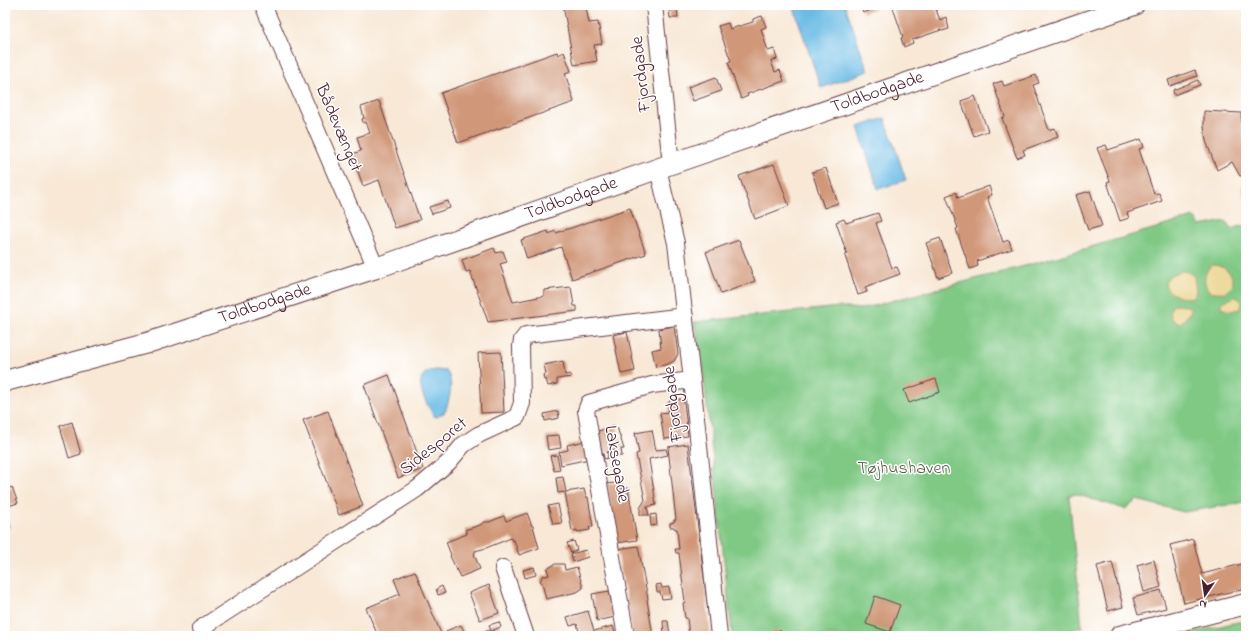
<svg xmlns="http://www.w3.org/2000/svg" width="1251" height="641" font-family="'Indie Flower',sans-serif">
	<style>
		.green { fill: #80c985; stroke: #657458 }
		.sand { fill: #eeda9e; stroke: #9c7c64 }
		.water { fill: #6abbe5; stroke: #5a6d88 }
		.building { fill: #d09778 }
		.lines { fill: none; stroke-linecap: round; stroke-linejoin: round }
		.minor-casing { stroke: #643d44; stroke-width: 18 }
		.tertiary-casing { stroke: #643d44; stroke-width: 22 }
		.minor { stroke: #fff; stroke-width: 16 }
		.tertiary { stroke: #fff; stroke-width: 20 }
		.labels { text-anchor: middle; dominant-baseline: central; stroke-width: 3; stroke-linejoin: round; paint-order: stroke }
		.street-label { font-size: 18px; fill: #4a1f2b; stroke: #fff }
		.park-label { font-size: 18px; fill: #5d5a4a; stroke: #fff }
	</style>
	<rect width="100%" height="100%" fill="#fff"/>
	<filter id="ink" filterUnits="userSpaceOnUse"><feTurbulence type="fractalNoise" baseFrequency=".025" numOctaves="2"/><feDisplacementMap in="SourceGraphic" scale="8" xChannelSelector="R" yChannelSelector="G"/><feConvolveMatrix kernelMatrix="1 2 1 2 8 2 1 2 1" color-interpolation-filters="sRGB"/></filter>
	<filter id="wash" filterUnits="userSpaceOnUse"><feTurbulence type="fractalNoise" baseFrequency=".012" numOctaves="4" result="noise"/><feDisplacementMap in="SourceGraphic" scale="16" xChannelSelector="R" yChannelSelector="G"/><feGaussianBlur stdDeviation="0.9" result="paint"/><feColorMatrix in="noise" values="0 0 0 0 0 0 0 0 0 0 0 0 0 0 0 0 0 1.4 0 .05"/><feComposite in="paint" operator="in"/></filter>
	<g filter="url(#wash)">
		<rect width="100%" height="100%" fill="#f8e8d5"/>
		<path class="green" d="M 1194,217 L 1200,226 L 1226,221 L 1230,229 L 1246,225 L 1246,502 L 1184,512 L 1137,500 L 1125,509 L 1075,494 L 1069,495 L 1082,627 L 1047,636 L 734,636 L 732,634 L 703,369 L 694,322 L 839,307 L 861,309 L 1032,264 Z
			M 1246,620 L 1246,636 L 1179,636 Z"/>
		<path class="sand" d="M 1213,265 C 1225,266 1234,273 1233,285 L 1226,292 L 1213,293 C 1201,287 1203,271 1213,265 Z
			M 1183,271 L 1188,272 L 1194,276 L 1196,292 L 1193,297 C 1172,302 1148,278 1183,271 Z
			M 1235,297 L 1238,298 L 1241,301 L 1240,309 L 1230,311 L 1221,308 L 1221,305 L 1222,302 Z
			M 1175,305 L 1187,306 L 1191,308 L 1190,313 L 1181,323 C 1172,323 1168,315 1172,306 Z"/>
		<path class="water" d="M 793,5 L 845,5 L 868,71 L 821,88 Z
			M 885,118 L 906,180 L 878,189 L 858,127 Z
			M 436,370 L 446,371 C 455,381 449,401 445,412 L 437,417 L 434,416 C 425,402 408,372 436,370 Z"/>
		<g id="blocks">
			<path class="building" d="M 563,5 L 594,5 L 586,7 L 589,23 L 598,22 L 602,44 L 594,45 L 597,61 L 574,65 Z
				M 860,5 L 876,5 L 877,8 L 863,13 Z
				M 894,5 L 939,5 L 935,7 L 940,20 L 946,17 L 949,29 L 942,31 L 941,30 L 912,40 L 913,43 L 904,47 L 901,38 L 903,37 L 893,8 L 895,7 Z
				M 677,9 L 678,18 L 670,18 L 669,10 Z
				M 762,16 L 766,27 L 761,29 L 768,51 L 774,49 L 777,59 L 771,61 L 775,72 L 780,70 L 784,81 L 747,94 L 748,96 L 741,99 L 728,62 L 731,61 L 718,26 L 728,23 L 730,29 L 753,22 L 753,19 Z
				M 557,52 L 558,55 L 564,52 L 571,71 L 565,73 L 574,102 L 458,143 L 441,93 Z
				M 1195,70 L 1197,76 L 1170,86 L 1168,80 Z
				M 1036,75 L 1039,83 L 1033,85 L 1049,130 L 1055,128 L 1058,137 L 1023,150 L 1025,155 L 1017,158 L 1002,118 L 1005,117 L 993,84 L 1002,81 L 1004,86 Z
				M 716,77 L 721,91 L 693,101 L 688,87 Z
				M 1198,80 L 1200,85 L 1174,95 L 1173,90 Z
				M 975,96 L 988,131 L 974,136 L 961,101 Z
				M 379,101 L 420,220 L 395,228 L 379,180 L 363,186 L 352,154 L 361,151 L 357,137 L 370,133 L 366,122 L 363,123 L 362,119 L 364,118 L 361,107 Z
				M 1204,111 L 1241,113 L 1243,133 L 1246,142 L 1246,175 L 1240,176 L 1232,162 L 1217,170 L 1206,141 L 1204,126 Z
				M 1141,139 L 1144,147 L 1139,149 L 1154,194 L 1159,193 L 1162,201 L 1127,213 L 1129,218 L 1120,221 L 1107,182 L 1110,181 L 1097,148 L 1106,145 L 1108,150 Z
				M 774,164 L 789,206 L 755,219 L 739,176 Z
				M 826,168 L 838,203 L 824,208 L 812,172 Z
				M 1246,185 L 1246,200 L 1242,186 Z
				M 989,186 L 992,195 L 987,197 L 1003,242 L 1009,240 L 1012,249 L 977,261 L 978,266 L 970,269 L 956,229 L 958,228 L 946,196 L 956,192 L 958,198 Z
				M 1090,191 L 1102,226 L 1088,230 L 1076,195 Z
				M 448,201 L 450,208 L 432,214 L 429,207 Z
				M 630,208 L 646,254 L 572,279 L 561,247 L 527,259 L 521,240 L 548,231 L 549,234 L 555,231 L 556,233 Z
				M 878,213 L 881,221 L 876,223 L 892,268 L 897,267 L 900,274 L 865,287 L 867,292 L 858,295 L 845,256 L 847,254 L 836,222 L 844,219 L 846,223 Z
				M 940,238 L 952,273 L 938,278 L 926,243 Z
				M 739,240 L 755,281 L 721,294 L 706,252 Z
				M 494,248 L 496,253 L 503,251 L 507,262 L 500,264 L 513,302 L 544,296 L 544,290 L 571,287 L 574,306 L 577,306 L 577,311 L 488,322 L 470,271 L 466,272 L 462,260 Z
				M 674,326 L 678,354 L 674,361 L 668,364 L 656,367 L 652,350 L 661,348 L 659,329 Z
				M 627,332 L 635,371 L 621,374 L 613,335 Z
				M 501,352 L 504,412 L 481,413 L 478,353 Z
				M 563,361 L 565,375 L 570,374 L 571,377 L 557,379 L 557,384 L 548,386 L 546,379 L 544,380 L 543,375 L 546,374 L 544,365 Z
				M 389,375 L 423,469 L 398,478 L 364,385 Z
				M 936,379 L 940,392 L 909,403 L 904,390 Z
				M 681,399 L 682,402 L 684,402 L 688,436 L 664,439 L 660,413 L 669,412 L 668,403 L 670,403 L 670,400 Z
				M 328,411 L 363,506 L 339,515 L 303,420 Z
				M 558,411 L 559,418 L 545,421 L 544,414 Z
				M 72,422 L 81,454 L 69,458 L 60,426 Z
				M 615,426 L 617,427 L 624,449 L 621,449 L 622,456 L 617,456 L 616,450 L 607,452 L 608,458 L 604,459 L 603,453 L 602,453 L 599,439 L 598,439 L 598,431 Z
				M 652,430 L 656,450 L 666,449 L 668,455 L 649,459 L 656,505 L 647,507 L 649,515 L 640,515 L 640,508 L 645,500 L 636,454 L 639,453 L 635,433 Z
				M 559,435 L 561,448 L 548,450 L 546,436 Z
				M 585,441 L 589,459 L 561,465 L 559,452 L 568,450 L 567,445 Z
				M 688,444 L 711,636 L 689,636 L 687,618 L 685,618 L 683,603 L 685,602 L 679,553 L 676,553 L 675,549 L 679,549 L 677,529 L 675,529 L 674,527 L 670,527 L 670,523 L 674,522 L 674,520 L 676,520 L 668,447 Z
				M 557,455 L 560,470 L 554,471 L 550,456 Z
				M 563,477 L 566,492 L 584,489 L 586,497 L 588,497 L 593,527 L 589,527 L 590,530 L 577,532 L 577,530 L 572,531 L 565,492 L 558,493 L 556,478 Z
				M 621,482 L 623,489 L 628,488 L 637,540 L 617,543 L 607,484 Z
				M 12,487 L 18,503 L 5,507 L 5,490 Z
				M 558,504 L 562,523 L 553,524 L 548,506 Z
				M 527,513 L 532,526 L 533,526 L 539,548 L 519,555 L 514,540 L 512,541 L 511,538 L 486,548 L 475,551 L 475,553 L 474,554 L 480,569 L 460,577 L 450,556 L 451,555 L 446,542 L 467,534 L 465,530 L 480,525 L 484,522 L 489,522 L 504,516 L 506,521 Z
				M 5,514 L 10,527 L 5,529 Z
				M 656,514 L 657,525 L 651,526 L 650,515 Z
				M 1193,539 L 1202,574 L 1246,563 L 1246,588 L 1184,603 L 1170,545 Z
				M 574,541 L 577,550 L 571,553 L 567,543 Z
				M 638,546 L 648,599 L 647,600 L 653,636 L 633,636 L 617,549 Z
				M 586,550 L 588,557 L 573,562 L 571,554 Z
				M 1154,560 L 1161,587 L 1144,592 L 1137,565 Z
				M 1112,562 L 1123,607 L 1108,611 L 1097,566 Z
				M 555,564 L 564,564 L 565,570 L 577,567 L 583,588 L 577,592 L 546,599 L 542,583 L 540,581 L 543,575 L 545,576 L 549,575 L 547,569 Z
				M 534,567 L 536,575 L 525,578 L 523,570 Z
				M 415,571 L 442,636 L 378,636 L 366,608 L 400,594 L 394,579 Z
				M 661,584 L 662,588 L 669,587 L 671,598 L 662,599 L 660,592 L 657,592 L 656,585 Z
				M 489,585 L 499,613 L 480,620 L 469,593 Z
				M 442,586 L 445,593 L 438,595 L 436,589 Z
				M 1161,590 L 1166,608 L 1138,615 L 1133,598 Z
				M 609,591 L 615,617 L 597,621 L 592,594 Z
				M 875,596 L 900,605 L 890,632 L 866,624 Z
				M 588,611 L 594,631 L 613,626 L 616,636 L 577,636 L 580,635 L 577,624 L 570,626 L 567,617 Z
				M 663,621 L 668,621 L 670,635 L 664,636 Z
				M 499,622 L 501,627 L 491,631 L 489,625 Z
				M 461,625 L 464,631 L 453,636 L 448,636 L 446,631 Z
				M 489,630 L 491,636 L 475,636 Z
				M 772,631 L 781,631 L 782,636 L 772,636 Z"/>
		</g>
	</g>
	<g filter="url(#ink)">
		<use href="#blocks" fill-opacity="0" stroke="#643d44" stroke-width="1"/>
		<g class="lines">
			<g class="minor-casing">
				<path id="minor" d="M 263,5 L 376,268
					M 654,5 L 671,164
					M 658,169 L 676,243 L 692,380 L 719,636
					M 503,568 L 526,636
					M 202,636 L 200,629 L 417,489 L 449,462 L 463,445 L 478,435 L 517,417 L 522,403 L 521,346 L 522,340 L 526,335 L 685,316
					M 626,636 L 586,411 L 589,403 L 652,385 L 692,380"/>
			</g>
			<g class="tertiary-casing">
				<g id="tertiary">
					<path id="s1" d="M 5,381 L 147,343 L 376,268 L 671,164 L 1134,5"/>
					<path d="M 1120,636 L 1246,604"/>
				</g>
			</g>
			<use href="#minor" class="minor"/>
			<use href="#tertiary" class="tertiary"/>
		</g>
	</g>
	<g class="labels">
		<g class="street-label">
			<text transform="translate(642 74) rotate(-96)">Fjordgade</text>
			<text stroke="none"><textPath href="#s1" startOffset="919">Toldbodgade</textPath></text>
			<text transform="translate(338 128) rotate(67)">Bådevænget</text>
			<text stroke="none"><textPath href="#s1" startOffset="595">Toldbodgade</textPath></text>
			<text stroke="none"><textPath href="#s1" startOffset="271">Toldbodgade</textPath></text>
			<text transform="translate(674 404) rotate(-96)">Fjordgade</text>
			<text transform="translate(434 447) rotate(-39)">Sidesporet</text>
			<text transform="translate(616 464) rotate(80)">Laksegade</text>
		</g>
		<g class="park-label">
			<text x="904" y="469">Tøjhushaven</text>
		</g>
	</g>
	<rect width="1251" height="641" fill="none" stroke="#fff" stroke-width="20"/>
	<g transform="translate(1205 595) rotate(193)" stroke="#ffffff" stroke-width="3" paint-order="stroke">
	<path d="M0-3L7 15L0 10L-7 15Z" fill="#4a1f2b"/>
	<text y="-6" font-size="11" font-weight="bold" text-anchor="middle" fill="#4a1f2b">N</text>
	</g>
</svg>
